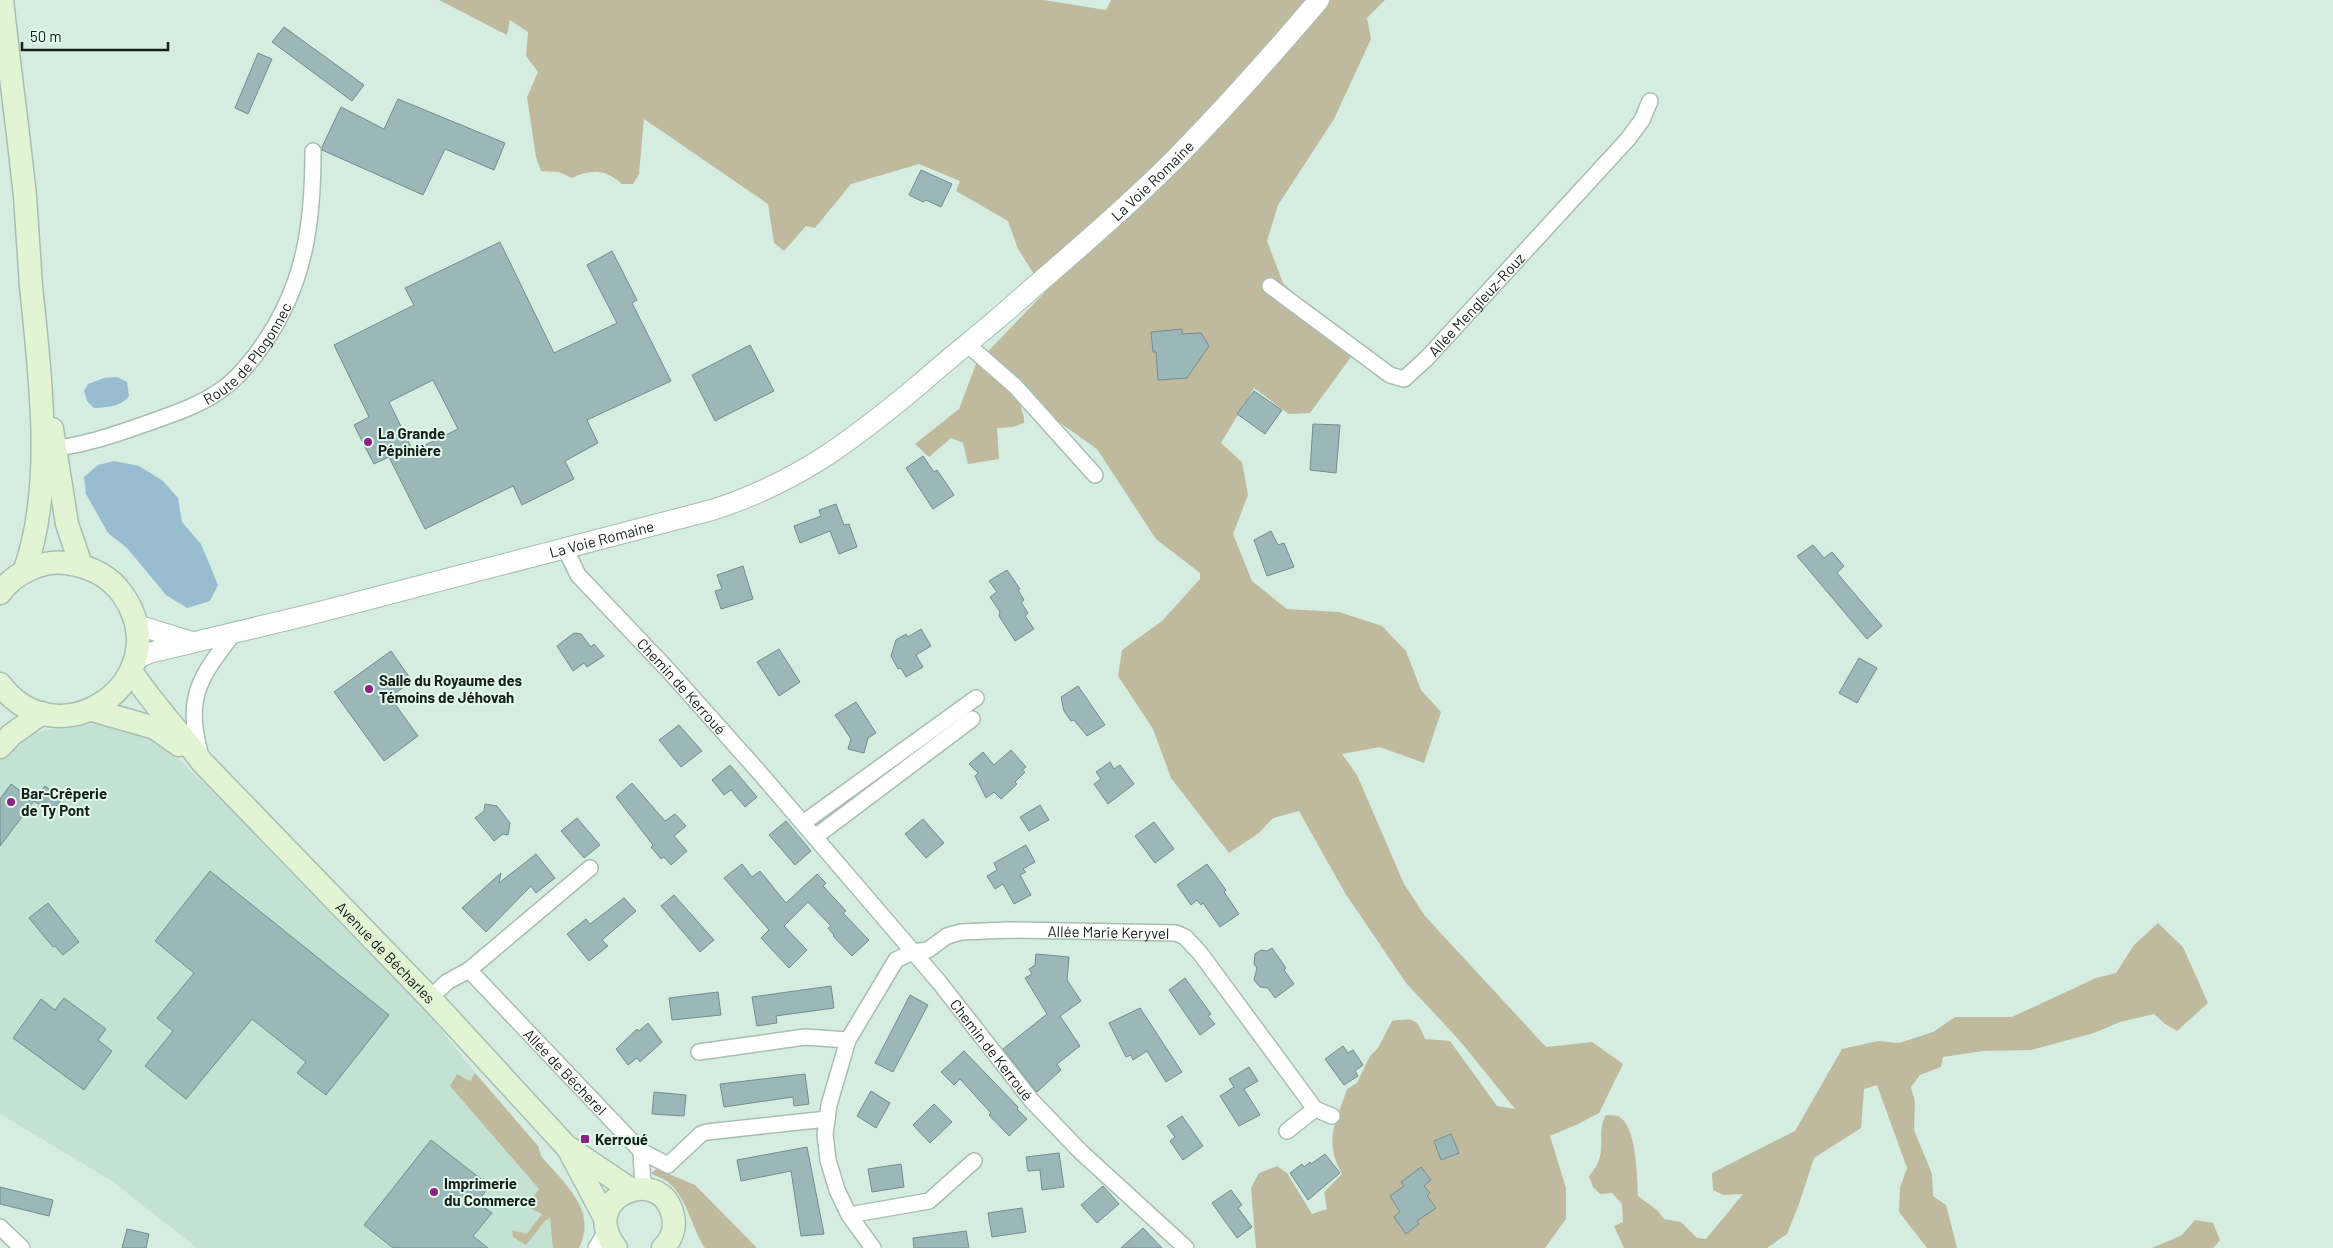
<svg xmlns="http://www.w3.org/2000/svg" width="2333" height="1248" font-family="Barlow,sans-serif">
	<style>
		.built { fill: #c3e2d3 }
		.green { fill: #bfba9e }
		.water { fill: #98bcd0 }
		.building { fill: #9cb7b7; stroke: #738d8e; fill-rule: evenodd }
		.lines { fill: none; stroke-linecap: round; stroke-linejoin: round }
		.minor-casing { stroke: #a8beb3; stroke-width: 18 }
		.tertiary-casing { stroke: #a8beb3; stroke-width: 22 }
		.secondary-casing { stroke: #a8beb3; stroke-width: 25 }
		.minor { stroke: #fff; stroke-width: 15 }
		.tertiary { stroke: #fff; stroke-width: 20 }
		.secondary { stroke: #e3f4d4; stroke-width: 22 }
		.poi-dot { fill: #8c2085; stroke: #e2faee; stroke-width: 2 }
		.labels { text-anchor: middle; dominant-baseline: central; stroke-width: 4; stroke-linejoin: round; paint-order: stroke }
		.street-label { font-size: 15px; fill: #151e1a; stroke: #e2faee }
		.poi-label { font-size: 15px; font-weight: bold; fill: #151e1a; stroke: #e2faee; text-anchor: start }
	</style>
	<rect width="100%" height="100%" fill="#d5ece1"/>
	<path class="built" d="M 97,724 L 111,725 L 146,734 L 174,755 L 238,815 L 417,999 L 475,1073 L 538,1146 L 541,1156 L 579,1202 L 584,1213 L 585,1230 L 579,1248 L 197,1248 L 112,1181 L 0,1114 L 0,759 L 18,740 L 26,735 L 56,728 Z"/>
	<path class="green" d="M 439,0 L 1044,0 L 1106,10 L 1111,0 L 1385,0 L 1367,18 L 1371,39 L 1334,119 L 1278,205 L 1267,241 L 1283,283 L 1354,353 L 1310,413 L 1289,414 L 1254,388 L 1221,443 L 1242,462 L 1248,495 L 1233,534 L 1252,581 L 1287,609 L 1339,612 L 1382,626 L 1406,651 L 1421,690 L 1441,712 L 1424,763 L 1380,747 L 1342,754 L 1357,775 L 1404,884 L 1425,916 L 1546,1047 L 1592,1042 L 1623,1064 L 1599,1113 L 1576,1125 L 1550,1136 L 1566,1188 L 1566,1219 L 1545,1248 L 1256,1248 L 1251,1188 L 1259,1173 L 1277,1166 L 1287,1173 L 1312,1214 L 1327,1209 L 1324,1192 L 1342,1174 C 1323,1140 1336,1123 1347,1089 L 1357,1083 L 1370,1056 L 1378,1048 L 1392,1021 C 1414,1018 1417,1018 1425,1039 L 1450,1041 L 1497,1106 L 1515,1109 L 1460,1041 L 1406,983 L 1345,893 L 1299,811 L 1273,818 L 1259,833 L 1229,853 L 1171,778 L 1153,729 L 1118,676 L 1122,650 L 1162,621 L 1200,579 L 1200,573 L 1156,539 L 1097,449 L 1049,415 L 1020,398 C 1019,408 1025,413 1024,423 L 1013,427 L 997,428 L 999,459 L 968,464 L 963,443 L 951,438 L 929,457 L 915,444 L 959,409 L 976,364 L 1045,292 L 1018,249 L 1008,221 L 956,191 L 960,181 L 919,164 L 851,184 L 815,228 L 806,226 L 784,251 L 774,243 L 768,204 L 644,119 L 639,174 L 633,184 L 622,184 C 605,169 592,169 572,178 L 559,172 L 541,171 L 536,157 L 527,97 L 538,72 L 526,56 L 528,32 L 510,20 L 507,35 Z
		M 2158,923 L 2183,947 L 2208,1003 L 2177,1031 L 2165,1024 L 2154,1014 L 2120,1022 L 2094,1033 L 2031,1050 L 1983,1051 L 1943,1057 L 1941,1067 L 1920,1075 L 1911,1087 L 1915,1102 L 1914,1130 L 1932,1174 L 1933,1196 L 1946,1205 L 1957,1248 L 1927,1248 L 1899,1212 L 1900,1188 L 1907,1168 L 1877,1085 L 1864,1089 L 1861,1128 L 1814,1158 L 1799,1204 L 1787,1234 L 1767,1248 L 1624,1248 L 1614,1226 L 1623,1222 L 1622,1204 L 1612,1193 L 1600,1194 L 1593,1187 L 1589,1176 C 1611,1151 1594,1137 1606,1115 C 1609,1115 1615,1115 1618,1116 C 1637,1125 1637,1177 1638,1196 L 1657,1210 L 1664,1219 L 1681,1222 L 1697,1238 L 1706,1239 L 1743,1194 L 1723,1195 L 1713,1190 L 1712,1173 L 1795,1131 L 1842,1049 L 1878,1041 L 1899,1043 L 1933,1032 L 1955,1017 L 2012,1017 L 2096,978 L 2116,973 L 2134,945 Z
		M 475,1073 L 538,1146 L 541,1156 C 563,1182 598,1210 579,1248 L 553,1248 L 550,1218 L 545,1221 L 526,1245 L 513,1237 L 512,1230 L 527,1234 L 542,1214 L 526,1206 L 539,1189 L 450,1086 L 457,1074 L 470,1081 Z
		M 657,1169 L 695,1185 L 757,1248 L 705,1248 C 691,1227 688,1199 668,1182 C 664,1178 656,1177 651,1173 Z
		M 2195,1220 L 2213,1223 L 2220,1240 L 2213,1248 L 2152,1248 L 2182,1235 Z"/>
	<path class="water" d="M 117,377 L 127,382 L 129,396 C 121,407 107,407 94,408 L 87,401 L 84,391 L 88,384 L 104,378 Z
		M 114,461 L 139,466 L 163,481 L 178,498 L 182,522 L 201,544 L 218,585 L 210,601 L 187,608 L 166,595 L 127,548 L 108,533 L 86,494 L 84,477 L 98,465 Z"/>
	<path class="building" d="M 284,27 L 364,85 L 352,101 L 272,42 Z
		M 258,53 L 272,59 L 248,114 L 235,108 Z
		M 398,99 L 505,143 L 494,170 L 445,149 L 423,195 L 322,150 L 322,147 L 341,107 L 384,129 Z
		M 921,170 L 952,184 L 941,207 L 926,200 L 923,202 L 909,195 Z
		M 500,242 L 554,353 L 617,323 L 587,265 L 612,251 L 637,300 L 632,303 L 671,381 L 587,420 L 598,443 L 565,461 L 574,479 L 522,505 L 513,486 L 425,529 L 389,457 L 374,464 L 364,445 L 354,425 L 369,417 L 334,345 L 414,305 L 405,288 ZM 433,380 L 458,429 L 413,451 L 389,402 Z
		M 1182,329 L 1182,334 L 1201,333 L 1209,346 L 1187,378 L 1158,380 L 1156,352 L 1153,352 L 1151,332 Z
		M 750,345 L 774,391 L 715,421 L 692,375 Z
		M 1254,391 L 1282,410 L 1265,434 L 1237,414 Z
		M 1313,424 L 1340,425 L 1336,473 L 1310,470 Z
		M 923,456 L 934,472 L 937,470 L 954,495 L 933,509 L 906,468 Z
		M 836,504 L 844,525 L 849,524 L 857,547 L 839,554 L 830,531 L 800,543 L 794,526 L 821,516 L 819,510 Z
		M 1271,531 L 1278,545 L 1284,543 L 1294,567 L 1267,576 L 1254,540 Z
		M 1813,545 L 1824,558 L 1832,552 L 1844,566 L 1837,573 L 1882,626 L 1867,639 L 1797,556 Z
		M 743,566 L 753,599 L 721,609 L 715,591 L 722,589 L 717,575 Z
		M 1007,570 L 1020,589 L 1018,590 L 1024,600 L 1021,602 L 1028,613 L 1025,616 L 1034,629 L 1015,641 L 999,616 L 1000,612 L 990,597 L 997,592 L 989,581 Z
		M 921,629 L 931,646 L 916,655 L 923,667 L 906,677 L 901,668 L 898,669 L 891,656 L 896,640 L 906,634 L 908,637 Z
		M 574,633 L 581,634 L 591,647 L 594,644 L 604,656 L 587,667 L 584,663 L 573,671 L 557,646 Z
		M 779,649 L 800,682 L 779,696 L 757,662 Z
		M 391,651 L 412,681 L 390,697 L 418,736 L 384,761 L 334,692 Z
		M 1859,658 L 1877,668 L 1857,703 L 1839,693 Z
		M 1078,686 L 1105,725 L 1087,736 L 1074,720 L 1071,721 L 1064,711 L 1061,697 Z
		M 856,702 L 876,733 L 868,738 L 864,753 L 848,749 L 851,739 L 835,715 Z
		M 679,725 L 702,751 L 681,767 L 659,740 Z
		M 1011,750 L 1026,767 L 1022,770 L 1025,772 L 1015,782 L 1017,784 L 1001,799 L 994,792 L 986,798 L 975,776 L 978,773 L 969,764 L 983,752 L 994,765 Z
		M 1110,762 L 1114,769 L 1120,765 L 1134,784 L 1108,804 L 1094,784 L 1101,779 L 1096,772 Z
		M 730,765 L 757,797 L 745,807 L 731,790 L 724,795 L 712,780 Z
		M 632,783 L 665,821 L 675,814 L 686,826 L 674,836 L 687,851 L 671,865 L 664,857 L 661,859 L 651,847 L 653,845 L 616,797 Z
		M 11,784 L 33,800 L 45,786 L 62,799 L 50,813 L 34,801 L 0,846 L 0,799 Z
		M 485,804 L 497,806 L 510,823 L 508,835 L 503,834 L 494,841 L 481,825 L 475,818 L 484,811 Z
		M 1040,805 L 1049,820 L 1029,831 L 1020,817 Z
		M 577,818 L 600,845 L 584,858 L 561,831 Z
		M 923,819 L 944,843 L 926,858 L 905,834 Z
		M 786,821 L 811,851 L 795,865 L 769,835 Z
		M 1154,822 L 1174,849 L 1155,863 L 1135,836 Z
		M 1026,845 L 1035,862 L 1023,869 L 1026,872 L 1020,875 L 1031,895 L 1014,904 L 1003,884 L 995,889 L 987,876 L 997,870 L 994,863 Z
		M 536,854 L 555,878 L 536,893 L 531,886 L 486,932 L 462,908 L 501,873 L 499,883 Z
		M 742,864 L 752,877 L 760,871 L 786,903 L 817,874 L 826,883 L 823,886 L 846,911 L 843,913 L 869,940 L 852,956 L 833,936 L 834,935 L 828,928 L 831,926 L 808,902 L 784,926 L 807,950 L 789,968 L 761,938 L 769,930 L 724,878 Z
		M 1207,864 L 1226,890 L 1224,892 L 1239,914 L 1220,927 L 1203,903 L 1201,905 L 1197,900 L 1191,905 L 1177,885 Z
		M 210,871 L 389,1015 L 326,1095 L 297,1073 L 306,1062 L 252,1019 L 186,1099 L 145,1066 L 173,1031 L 157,1018 L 194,973 L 155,941 Z
		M 674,895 L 714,940 L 700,952 L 661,906 Z
		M 624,898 L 636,911 L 602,940 L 608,946 L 589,961 L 567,934 L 586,919 L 590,924 Z
		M 48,903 L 79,942 L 63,955 L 55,946 L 53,947 L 29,918 Z
		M 1272,948 L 1286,968 L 1284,970 L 1294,984 L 1275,998 L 1268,988 L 1260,987 L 1254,980 L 1257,968 L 1254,964 L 1255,954 L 1261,950 L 1267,951 Z
		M 1036,954 L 1069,957 L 1067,980 L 1081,1001 L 1060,1016 L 1080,1046 L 1057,1064 L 1061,1070 L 1037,1092 L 1003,1049 L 1047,1014 L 1025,978 L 1032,974 L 1029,969 L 1035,965 Z
		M 1185,978 L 1211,1014 L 1208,1016 L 1215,1024 L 1200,1035 L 1169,990 Z
		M 831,986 L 834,1008 L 776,1016 L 777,1023 L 757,1026 L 752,997 Z
		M 718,992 L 721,1015 L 672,1020 L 669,998 Z
		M 910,995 L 928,1005 L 893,1072 L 875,1063 Z
		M 64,998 L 106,1029 L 98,1040 L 112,1051 L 84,1090 L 13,1038 L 41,999 L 55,1010 Z
		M 1140,1008 L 1182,1072 L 1166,1082 L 1147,1051 L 1133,1060 L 1131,1055 L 1126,1057 L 1109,1023 Z
		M 648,1023 L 662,1042 L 640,1062 L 637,1058 L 628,1065 L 616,1049 L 637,1029 L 639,1031 Z
		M 1343,1046 L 1348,1053 L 1353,1050 L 1363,1065 L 1355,1071 L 1358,1076 L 1344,1085 L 1325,1059 Z
		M 964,1051 L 1018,1107 L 1017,1109 L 1027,1119 L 1009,1136 L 989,1115 L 991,1113 L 960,1079 L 954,1085 L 941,1072 Z
		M 1249,1067 L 1258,1081 L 1244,1089 L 1260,1115 L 1239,1126 L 1220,1096 L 1234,1087 L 1229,1079 Z
		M 805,1074 L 809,1104 L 794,1106 L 793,1097 L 724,1107 L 720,1084 Z
		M 871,1091 L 890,1103 L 876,1128 L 857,1116 Z
		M 654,1092 L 686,1095 L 684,1116 L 652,1114 Z
		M 934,1104 L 952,1122 L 930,1143 L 913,1125 Z
		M 1182,1116 L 1203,1146 L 1183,1160 L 1170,1141 L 1175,1137 L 1167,1126 Z
		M 1451,1134 L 1459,1153 L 1441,1160 L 1434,1141 Z
		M 431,1140 L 490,1186 L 477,1202 L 492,1213 L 473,1236 L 488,1248 L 393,1248 L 364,1225 Z
		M 807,1147 L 824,1234 L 801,1236 L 791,1171 L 741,1181 L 737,1160 Z
		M 1059,1153 L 1064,1187 L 1042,1190 L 1040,1170 L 1028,1171 L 1026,1157 Z
		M 1325,1154 L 1340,1173 L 1308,1200 L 1290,1173 L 1302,1164 L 1304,1167 L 1310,1162 L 1311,1164 Z
		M 901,1164 L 904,1187 L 872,1192 L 868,1169 Z
		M 1421,1167 L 1431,1180 L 1424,1186 L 1430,1193 L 1427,1196 L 1436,1208 L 1417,1221 L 1419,1224 L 1406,1234 L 1394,1217 L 1400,1212 L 1390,1196 L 1404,1186 L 1401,1182 Z
		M 1103,1186 L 1119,1204 L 1097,1223 L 1081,1205 Z
		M 0,1187 L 53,1200 L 49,1216 L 0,1204 Z
		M 1231,1190 L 1242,1205 L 1238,1208 L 1252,1227 L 1237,1238 L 1212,1203 Z
		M 1022,1208 L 1026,1232 L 992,1237 L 988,1213 Z
		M 1143,1228 L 1162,1248 L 1121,1248 Z
		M 127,1229 L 149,1234 L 146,1248 L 122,1248 Z
		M 966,1231 L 969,1248 L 914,1248 L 913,1238 Z"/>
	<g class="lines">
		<g class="minor-casing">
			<g id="minor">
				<path id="s1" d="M 1270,286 L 1390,375 L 1404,379 L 1427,358 L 1628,139 L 1642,120 L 1650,101"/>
				<path d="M 968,345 L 1015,386 L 1095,475"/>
				<path id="s2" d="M 46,449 C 79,447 114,435 145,424 C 170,415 196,407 218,392 C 236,381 250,363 262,346 C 305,285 313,224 313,151"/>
				<path id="s3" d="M 565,548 L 578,575 L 669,671 L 759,772 L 939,982 L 1032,1101 L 1081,1152 L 1186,1248"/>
				<path d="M 200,753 C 185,696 200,677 234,633"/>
				<path d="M 803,823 L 976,698"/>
				<path d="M 815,837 L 972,719"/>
				<path id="s4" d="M 469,970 L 641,1151 L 668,1165 L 701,1134 L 707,1132 L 827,1119"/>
				<path d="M 430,998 L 447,982 L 469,970 L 590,868"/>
				<path d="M 699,1052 L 805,1037 L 848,1040"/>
				<path d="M 1287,1131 L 1315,1109"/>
				<path d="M 641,1151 L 643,1188"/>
				<path d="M 849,1215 L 929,1201 L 974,1161"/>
				<path d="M 0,1227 L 22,1248"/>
				<path d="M 596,1248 L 606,1231"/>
				<path id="s5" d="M 873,1248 L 849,1215 L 837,1190 L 828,1160 L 825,1134 L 829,1105 L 848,1040 L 896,960 L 912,952 L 928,950 L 947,936 L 961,932 L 1010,930 L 1176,933 L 1185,937 L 1200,953 L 1315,1109 L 1332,1116"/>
			</g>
		</g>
		<g class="tertiary-casing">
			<g id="tertiary">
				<path d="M 137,625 L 192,642"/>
				<path id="s6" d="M 136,659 L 149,653 L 308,615 L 712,510 C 797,483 853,440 920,384 C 947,360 975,338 1003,314 C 1061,263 1121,213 1176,158 C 1226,107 1273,54 1319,0"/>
			</g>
		</g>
		<g class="secondary-casing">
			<g id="secondary">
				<path d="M 2,0 C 9,65 18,130 25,196 C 27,226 29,256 31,286 C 40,375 55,488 24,572"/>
				<path d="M 52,429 L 67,524 L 81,565"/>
				<path d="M 0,593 C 14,573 42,560 66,563 C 89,566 110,576 123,595 C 180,678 60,764 0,684"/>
				<path id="s7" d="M 131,671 C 152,703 179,731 202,762 L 430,998 L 566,1146 L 630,1189"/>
				<path d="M 92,710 L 155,728 L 179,745"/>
				<path d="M 0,747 L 11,735 L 42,713"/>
				<path d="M 568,1148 L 605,1218"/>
				<path d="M 616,1248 C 576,1197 662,1162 673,1216 C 676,1228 671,1240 663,1248"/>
			</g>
		</g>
		<use href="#minor" class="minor"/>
		<use href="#tertiary" class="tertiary"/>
		<use href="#secondary" class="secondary"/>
	</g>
	<g class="poi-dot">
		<circle cx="368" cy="442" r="5"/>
		<circle cx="369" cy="689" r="5"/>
		<circle cx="11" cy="802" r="5"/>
		<rect x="580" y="1134" width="10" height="10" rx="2.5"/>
		<circle cx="434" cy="1192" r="5"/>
	</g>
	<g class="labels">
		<g class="street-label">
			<text stroke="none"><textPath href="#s6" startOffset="1149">La Voie Romaine</textPath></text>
			<text stroke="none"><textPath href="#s1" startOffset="268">Allée Mengleuz-Rouz</textPath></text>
			<text stroke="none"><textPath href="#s2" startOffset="231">Route de Plogonnec</textPath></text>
			<text stroke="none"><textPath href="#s6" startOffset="481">La Voie Romaine</textPath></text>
			<text stroke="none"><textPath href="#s3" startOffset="182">Chemin de Kerroué</textPath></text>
			<text stroke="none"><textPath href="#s5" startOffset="536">Allée Marie Keryvel</textPath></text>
			<text stroke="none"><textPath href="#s7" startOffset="380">Avenue de Bécharles</textPath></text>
			<text stroke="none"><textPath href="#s3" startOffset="660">Chemin de Kerroué</textPath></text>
			<text stroke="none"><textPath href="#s4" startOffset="140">Allée de Bécherel</textPath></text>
		</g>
		<g class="poi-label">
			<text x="378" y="433">La Grande<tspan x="378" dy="17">Pépinière</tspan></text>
			<text x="379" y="680">Salle du Royaume des<tspan x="379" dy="17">Témoins de Jéhovah</tspan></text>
			<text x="21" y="793">Bar-Crêperie<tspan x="21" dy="17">de Ty Pont</tspan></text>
			<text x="595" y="1139">Kerroué</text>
			<text x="444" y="1183">Imprimerie<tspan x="444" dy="17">du Commerce</tspan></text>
		</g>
	</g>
	<path d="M22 42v8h146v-8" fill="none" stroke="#151e1a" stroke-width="2.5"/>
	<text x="30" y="42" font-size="15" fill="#151e1a" stroke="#e2faee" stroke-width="4" paint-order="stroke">50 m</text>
</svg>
